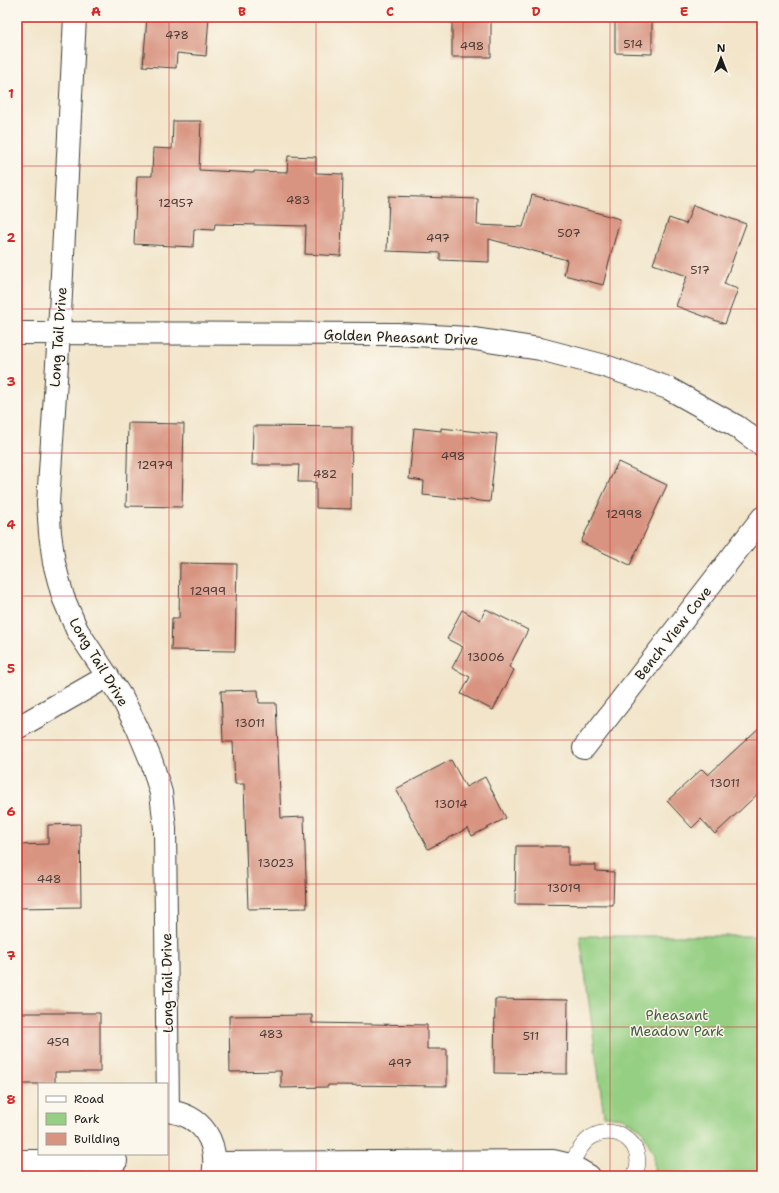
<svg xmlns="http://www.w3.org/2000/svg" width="779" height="1193" font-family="'Shantell Sans',sans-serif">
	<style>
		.green { fill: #95cf83; stroke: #587650 }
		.building { fill: #d89481 }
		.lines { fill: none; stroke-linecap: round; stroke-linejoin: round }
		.lane-casing { stroke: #3c3a36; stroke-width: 16 }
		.street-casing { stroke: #3c3a36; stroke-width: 24 }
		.lane { stroke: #fff; stroke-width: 15 }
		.street { stroke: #fff; stroke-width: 22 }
		.grid { fill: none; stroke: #d62828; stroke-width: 1; stroke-opacity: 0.55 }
		.labels { text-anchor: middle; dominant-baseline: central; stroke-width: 3; stroke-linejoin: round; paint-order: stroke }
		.number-label { font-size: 12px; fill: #4b3a35 }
		.street-label { font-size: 14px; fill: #1c1c1c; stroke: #fbf7ec }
		.park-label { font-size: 14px; fill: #465b40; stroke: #fbf7ec }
		.neatline { fill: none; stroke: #d62828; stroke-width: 1.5 }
		.grid-label { font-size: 13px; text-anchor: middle; font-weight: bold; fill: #d62828 }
	</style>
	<rect width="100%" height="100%" fill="#fbf7ec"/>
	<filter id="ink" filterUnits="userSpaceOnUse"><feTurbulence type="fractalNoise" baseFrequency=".025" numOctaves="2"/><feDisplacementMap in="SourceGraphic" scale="8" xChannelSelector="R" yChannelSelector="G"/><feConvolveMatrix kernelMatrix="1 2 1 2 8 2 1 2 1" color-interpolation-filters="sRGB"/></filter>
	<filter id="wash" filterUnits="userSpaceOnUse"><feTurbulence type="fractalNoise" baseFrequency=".012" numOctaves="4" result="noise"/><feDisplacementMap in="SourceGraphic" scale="16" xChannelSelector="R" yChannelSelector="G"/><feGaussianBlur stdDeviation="0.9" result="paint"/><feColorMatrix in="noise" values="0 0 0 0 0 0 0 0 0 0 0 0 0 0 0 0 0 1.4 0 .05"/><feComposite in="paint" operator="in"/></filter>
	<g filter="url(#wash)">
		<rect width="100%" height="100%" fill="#f2e5ca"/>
		<path class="green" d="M 580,936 L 762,936 L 762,1176 L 679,1176 L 654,1174 L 654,1155 L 642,1130 L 623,1118 L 604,1116 Z"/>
		<g id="blocks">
			<path class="building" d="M 147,17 L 209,17 L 206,56 L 177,53 L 176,68 L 143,66 Z
				M 452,17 L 491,17 L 491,57 L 452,57 Z
				M 615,17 L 652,17 L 652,54 L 615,53 Z
				M 173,121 L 201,121 L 199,170 L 254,173 L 254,171 L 287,172 L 288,156 L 316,157 L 316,173 L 343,174 L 341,256 L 305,254 L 306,226 L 215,224 L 214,230 L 194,229 L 193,247 L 134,244 L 137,176 L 152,176 L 153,148 L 172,149 Z
				M 532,195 L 620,219 L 603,285 L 564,275 L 567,260 L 489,239 L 489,262 L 440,260 L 440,253 L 387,251 L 389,196 L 478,199 L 477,225 L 523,227 Z
				M 693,205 L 746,224 L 724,284 L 738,289 L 725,324 L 676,306 L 687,276 L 653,264 L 669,218 L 686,224 Z
				M 128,423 L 184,424 L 182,507 L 126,506 Z
				M 253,426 L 352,427 L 351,509 L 316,508 L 316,482 L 298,482 L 299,465 L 252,465 Z
				M 414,428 L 441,431 L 441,428 L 497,434 L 490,502 L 423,495 L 424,481 L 409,479 Z
				M 618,462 L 667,485 L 630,565 L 581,542 Z
				M 180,563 L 237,564 L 235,651 L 171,650 L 172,618 L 179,618 Z
				M 486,609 L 528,630 L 509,667 L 514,670 L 493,710 L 461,694 L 470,677 L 452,668 L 463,647 L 447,639 L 462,610 L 480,620 Z
				M 258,690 L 259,703 L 276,703 L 281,818 L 304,817 L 307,908 L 248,909 L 244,784 L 235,784 L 233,742 L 223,742 L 221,691 Z
				M 762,725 L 762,790 L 715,834 L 701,819 L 692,828 L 667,801 L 702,769 L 708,775 Z
				M 451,760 L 466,787 L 485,777 L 506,818 L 472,836 L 468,828 L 428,849 L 396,789 Z
				M 80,824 L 81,907 L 17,908 L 17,845 L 48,844 L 48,825 Z
				M 516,846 L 568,846 L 568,865 L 596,865 L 596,871 L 614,872 L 613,905 L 515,904 Z
				M 495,999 L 568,1000 L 567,1074 L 494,1073 Z
				M 19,1013 L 100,1013 L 100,1072 L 55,1072 L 55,1084 L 18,1084 L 17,1024 L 19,1024 Z
				M 312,1015 L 312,1023 L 427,1025 L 427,1049 L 447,1049 L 447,1086 L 328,1085 L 328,1087 L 281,1088 L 281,1071 L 230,1072 L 229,1016 Z"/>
		</g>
	</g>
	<g filter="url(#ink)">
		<use href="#blocks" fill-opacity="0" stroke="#3c3a36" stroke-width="1"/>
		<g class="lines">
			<g class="lane-casing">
				<path id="lane" d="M 570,1165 C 576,1156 581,1144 590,1138 C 617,1120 649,1147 634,1176"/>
			</g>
			<g class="street-casing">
				<path id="street" d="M 75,17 L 59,333 L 48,503 L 50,533 L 54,563 L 63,597 L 77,630 L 122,698 L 137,727 L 152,763 L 161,793 L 165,828 L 168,1111
					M 17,333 L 397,334 L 468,338 L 540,349 L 605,366 L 668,388 L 736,426 L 762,445
					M 17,728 L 108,676
					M 584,748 L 762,518
					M 167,1111 C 203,1115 219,1142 213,1176
					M 17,1161 L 116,1161
					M 215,1163 L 553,1161 L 570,1165 L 589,1176"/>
			</g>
			<use href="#lane" class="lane"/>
			<use href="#street" class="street"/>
		</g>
	</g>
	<path class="grid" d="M 169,17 L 169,1176M 316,17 L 316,1176M 463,17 L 463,1176M 610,17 L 610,1176M 17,166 L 762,166M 17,309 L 762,309M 17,453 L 762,453M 17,596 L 762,596M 17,740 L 762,740M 17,884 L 762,884M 17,1027 L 762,1027"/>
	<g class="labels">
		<g class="number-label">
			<text x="177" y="35">478</text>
			<text x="633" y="44">514</text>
			<text x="472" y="46">498</text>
			<text x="298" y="200">483</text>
			<text x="176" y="203">12957</text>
			<text x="569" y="233">507</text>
			<text x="438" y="238">497</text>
			<text x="700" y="270">517</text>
			<text x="453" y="456">498</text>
			<text x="155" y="465">12979</text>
			<text x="325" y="474">482</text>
			<text x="624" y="514">12998</text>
			<text x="208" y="591">12999</text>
			<text x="486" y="657">13006</text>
			<text x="250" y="723">13011</text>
			<text x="725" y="783">13011</text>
			<text x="451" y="804">13014</text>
			<text x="276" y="863">13023</text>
			<text x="49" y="879">448</text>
			<text x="564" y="888">13019</text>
			<text x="271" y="1034">483</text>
			<text x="531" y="1036">511</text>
			<text x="58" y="1042">459</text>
			<text x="400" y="1063">497</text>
		</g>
		<g class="street-label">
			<text transform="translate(58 337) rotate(-86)">Long Tail Drive</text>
			<text transform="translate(401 337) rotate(2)">Golden Pheasant Drive</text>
			<text transform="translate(673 633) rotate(-52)">Bench View Cove</text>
			<text transform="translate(99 662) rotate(59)">Long Tail Drive</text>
			<text transform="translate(167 983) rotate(-91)">Long Tail Drive</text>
		</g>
		<g class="park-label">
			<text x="677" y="1015">Pheasant<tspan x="677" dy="16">Meadow Park</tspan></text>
		</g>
	</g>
	<rect width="779" height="1193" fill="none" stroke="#fbf7ec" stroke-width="44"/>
	<rect x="38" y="1083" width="130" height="72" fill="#fbf7ec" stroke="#a29f99"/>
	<rect x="46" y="1096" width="20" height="6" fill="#ffffff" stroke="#a29f99"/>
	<text x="74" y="1103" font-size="12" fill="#1c1c1c">Road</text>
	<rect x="46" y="1113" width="20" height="12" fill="#95cf83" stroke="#a29f99"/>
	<text x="74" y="1123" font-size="12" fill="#1c1c1c">Park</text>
	<rect x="46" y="1133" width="20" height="12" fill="#d89481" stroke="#a29f99"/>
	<text x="74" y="1143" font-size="12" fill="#1c1c1c">Building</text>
	<g transform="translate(721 58)" stroke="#fbf7ec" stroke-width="3" paint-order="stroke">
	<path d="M0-3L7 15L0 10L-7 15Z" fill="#1c1c1c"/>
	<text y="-6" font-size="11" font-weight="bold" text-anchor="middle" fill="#1c1c1c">N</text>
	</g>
	<rect x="22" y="22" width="735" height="1149" class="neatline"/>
	<g class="grid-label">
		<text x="96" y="16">A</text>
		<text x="242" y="16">B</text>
		<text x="390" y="16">C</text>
		<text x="536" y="16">D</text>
		<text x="684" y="16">E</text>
		<text x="11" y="98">1</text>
		<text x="11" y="242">2</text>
		<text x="11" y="386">3</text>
		<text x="11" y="529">4</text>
		<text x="11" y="673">5</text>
		<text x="11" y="816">6</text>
		<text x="11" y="960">7</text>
		<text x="11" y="1104">8</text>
	</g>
</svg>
